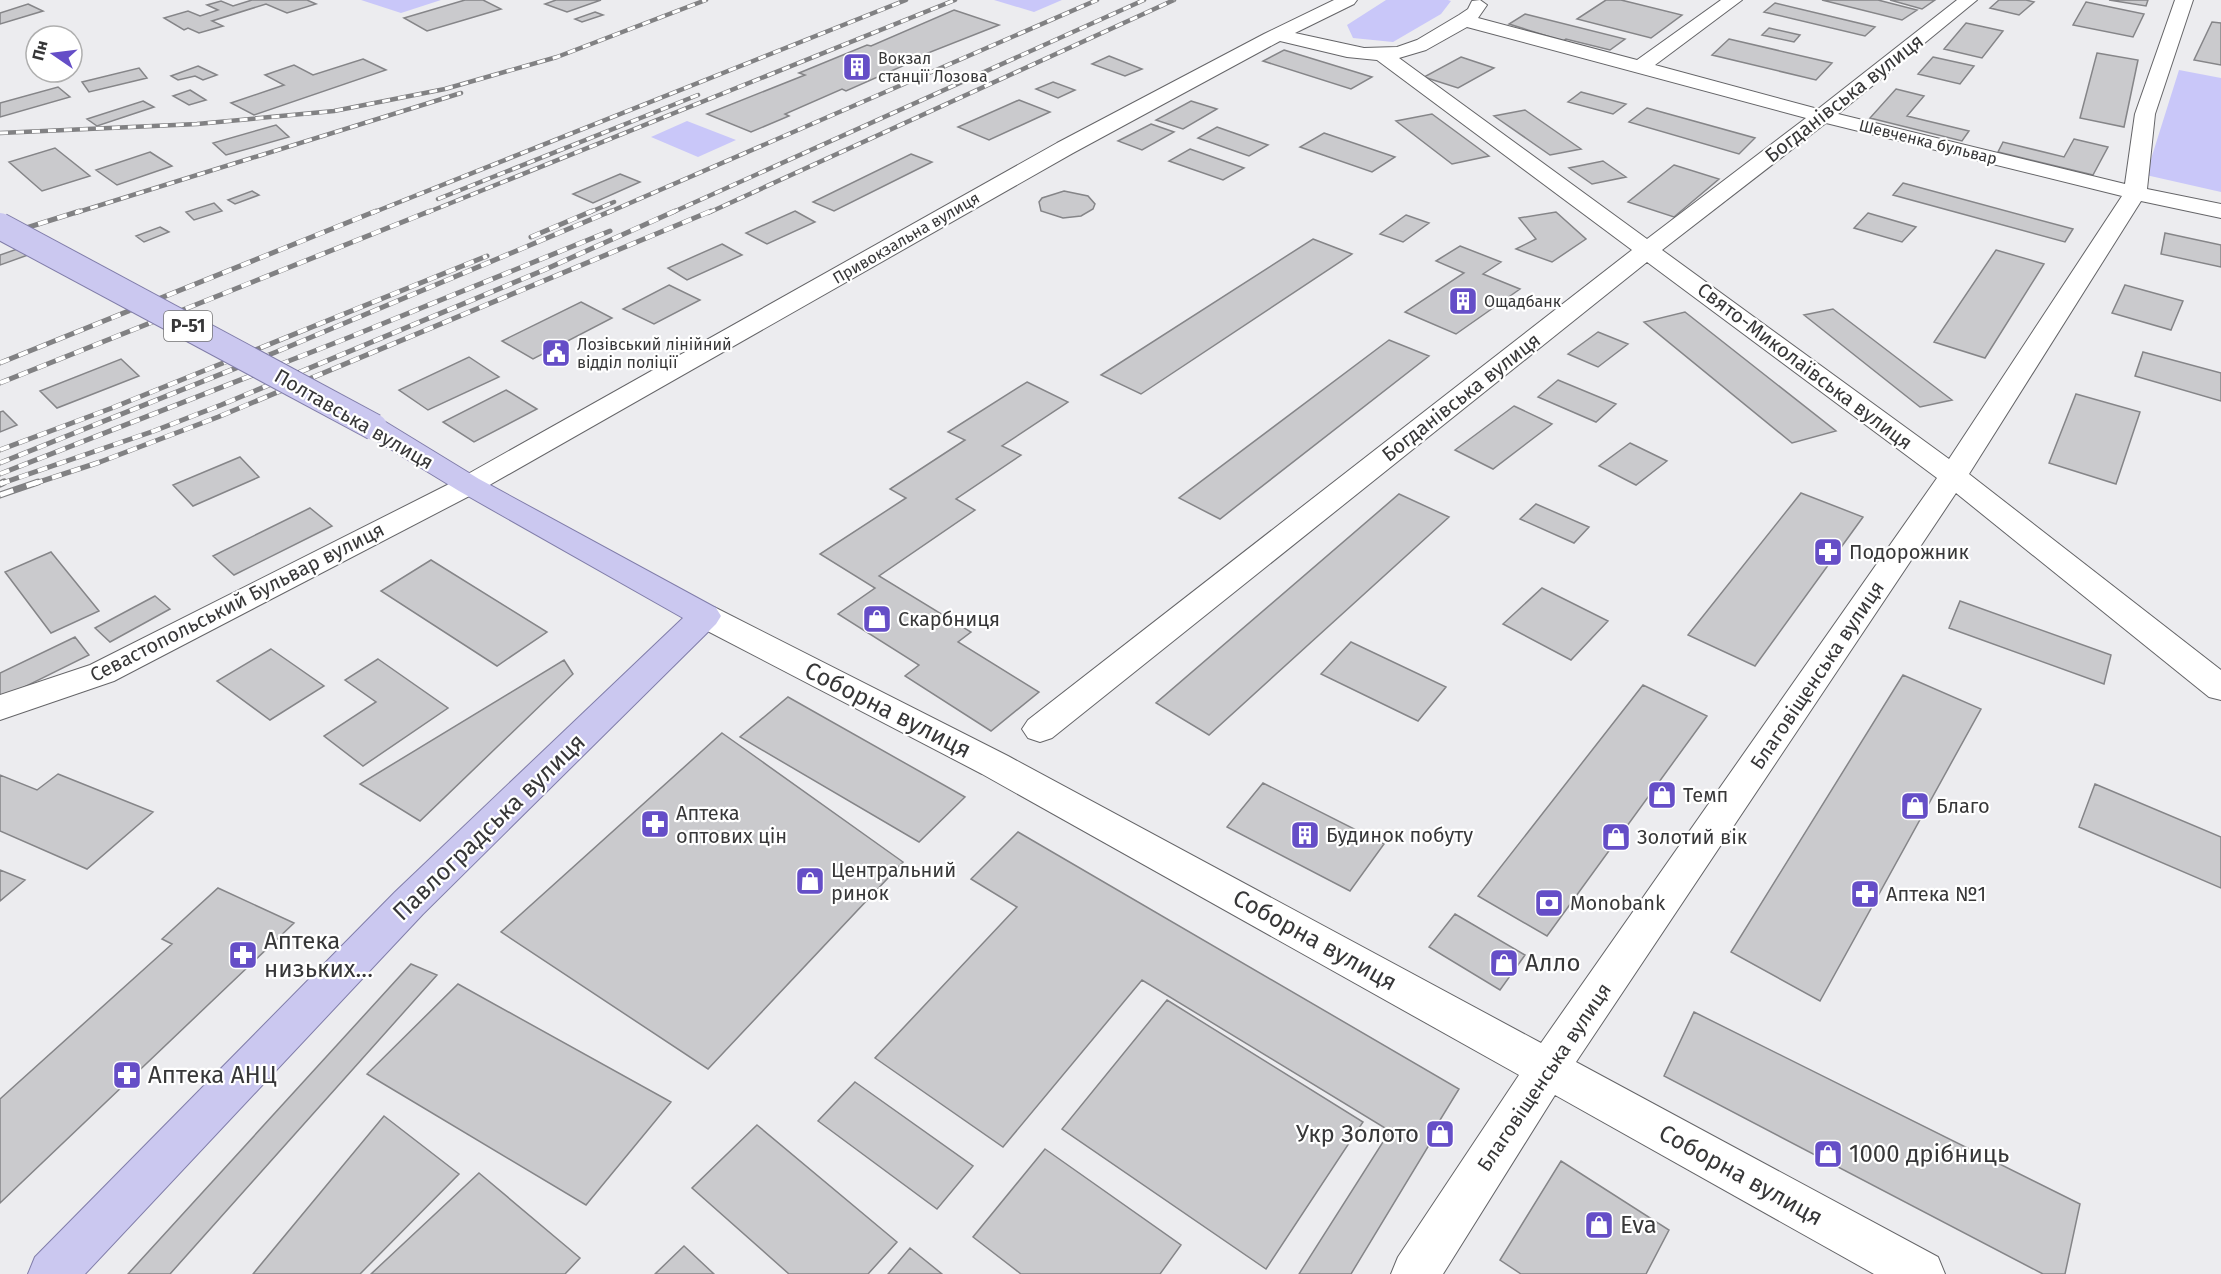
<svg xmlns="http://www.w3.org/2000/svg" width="2221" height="1274" font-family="'Fira Sans',sans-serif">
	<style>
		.green { fill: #c9c7f9 }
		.building { fill: #cacacd; stroke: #858588; stroke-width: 1.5 }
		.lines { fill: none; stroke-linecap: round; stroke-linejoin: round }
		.minor-casing { stroke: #656568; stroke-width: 2 }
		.major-casing { stroke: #807da9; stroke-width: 2 }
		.minor { fill: #fff; fill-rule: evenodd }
		.major { fill: #cbc8f0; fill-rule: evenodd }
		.rail-far2-casing { stroke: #818183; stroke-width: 4.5 }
		.rail-far1-casing { stroke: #818183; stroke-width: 5 }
		.rail-casing { stroke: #818183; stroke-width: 7 }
		.rail-far2 { stroke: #fff; stroke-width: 3; stroke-dasharray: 8; stroke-linecap: butt }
		.rail-far1 { stroke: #fff; stroke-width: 4; stroke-dasharray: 10; stroke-linecap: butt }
		.rail { stroke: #fff; stroke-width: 4.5; stroke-dasharray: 14; stroke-linecap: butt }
		.major-bridge-casing { stroke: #807da9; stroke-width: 28; stroke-linecap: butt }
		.major-bridge { stroke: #cbc8f0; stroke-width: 26 }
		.labels { text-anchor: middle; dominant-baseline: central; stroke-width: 4.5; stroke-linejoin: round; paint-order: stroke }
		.far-poi-label { font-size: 16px; fill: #373738; stroke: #fff; text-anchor: start }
		.far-street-label { font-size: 16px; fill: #373738; stroke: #fff }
		.shield { fill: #fff; stroke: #737374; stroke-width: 1.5 }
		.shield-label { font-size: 18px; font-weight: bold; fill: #373738 }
		.street-label { font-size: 20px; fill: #373738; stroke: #fff }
		.poi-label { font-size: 20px; fill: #373738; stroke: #fff; text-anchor: start }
		.near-street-label { font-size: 24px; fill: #373738; stroke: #fff }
		.near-poi-label { font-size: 24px; fill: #373738; stroke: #fff; text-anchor: start }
	</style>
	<rect width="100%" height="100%" fill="#ececef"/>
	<path class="green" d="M 361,0 L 441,0 L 401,13 Z
		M 994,0 L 1062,0 L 1034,12 Z
		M 1386,0 L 1448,0 L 1451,1 L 1441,14 L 1393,42 L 1353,38 L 1347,25 Z
		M 2179,70 L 2221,78 L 2221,192 L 2146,175 Z
		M 687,121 L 736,140 L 698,157 L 651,137 Z"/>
	<path class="building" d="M 252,0 L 307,0 L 316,4 L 287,13 L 266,4 L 212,21 L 223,26 L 199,33 L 188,28 L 184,30 L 164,18 L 188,11 L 200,16 L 218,10 L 207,5 L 221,1 L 233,6 Z
		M 465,0 L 483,0 L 501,9 L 427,31 L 404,18 Z
		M 556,0 L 601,0 L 567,12 L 545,4 Z
		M 1606,0 L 1621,0 L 1682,15 L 1651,38 L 1577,19 Z
		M 1822,0 L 1878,0 L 1917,10 L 1902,20 Z
		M 1890,0 L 1935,0 L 1922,9 Z
		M 1999,0 L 2026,0 L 2034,2 L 2019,15 L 1990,8 Z
		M 2109,0 L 2148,0 L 2146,6 Z
		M 2086,2 L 2144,14 L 2133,37 L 2073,25 Z
		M 1775,3 L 1875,27 L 1865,36 L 1764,12 Z
		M 28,4 L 43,11 L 0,24 L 0,13 Z
		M 954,10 L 999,25 L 910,60 L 914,61 L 846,91 L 842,89 L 785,114 L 789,116 L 751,132 L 707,114 L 805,75 L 799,73 L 867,45 L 871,46 Z
		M 595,12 L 603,15 L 582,22 L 575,19 Z
		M 1525,14 L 1625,39 L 1610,50 L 1566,39 L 1563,41 L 1509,24 Z
		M 2212,22 L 2221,23 L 2221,65 L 2194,60 Z
		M 1966,23 L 2003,31 L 1982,58 L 1944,49 Z
		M 1769,28 L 1800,35 L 1794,42 L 1762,35 Z
		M 1729,39 L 1832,63 L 1816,80 L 1712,55 Z
		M 1284,50 L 1372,77 L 1351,89 L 1263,61 Z
		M 2097,53 L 2138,60 L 2124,127 L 2080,118 Z
		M 1109,56 L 1142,69 L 1125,76 L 1092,64 Z
		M 1461,57 L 1494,68 L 1458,88 L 1424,77 Z
		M 1933,57 L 1974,66 L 1960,84 L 1918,74 Z
		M 363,59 L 386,70 L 254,115 L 231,103 L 284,85 L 265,75 L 294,65 L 313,75 Z
		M 198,66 L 217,75 L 203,80 L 195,76 L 178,80 L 171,76 Z
		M 139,68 L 147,78 L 89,92 L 82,82 Z
		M 1053,82 L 1075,90 L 1058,98 L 1036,89 Z
		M 58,87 L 70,97 L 0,117 L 0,103 Z
		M 1896,89 L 1924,96 L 1907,116 L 1969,131 L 1962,141 L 1870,118 Z
		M 190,90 L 206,100 L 189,105 L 173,96 Z
		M 1581,92 L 1626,104 L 1613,114 L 1568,102 Z
		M 1019,100 L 1050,112 L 989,140 L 958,127 Z
		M 143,101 L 154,107 L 97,126 L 87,119 Z
		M 1191,101 L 1217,109 L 1183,129 L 1156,120 Z
		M 1647,108 L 1755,138 L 1739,154 L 1629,122 Z
		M 1525,110 L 1581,149 L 1550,155 L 1494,116 Z
		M 1432,114 L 1489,156 L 1452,164 L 1396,121 Z
		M 1151,124 L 1174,132 L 1142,150 L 1118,141 Z
		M 276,125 L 289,137 L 226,155 L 213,143 Z
		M 1217,127 L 1268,145 L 1249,156 L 1198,138 Z
		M 1324,133 L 1395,157 L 1372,172 L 1300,147 Z
		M 2074,139 L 2108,147 L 2093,175 L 1998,152 L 2003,142 L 2064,157 Z
		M 55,148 L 90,176 L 42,191 L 9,162 Z
		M 1190,149 L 1244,168 L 1223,180 L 1169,161 Z
		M 150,152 L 172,166 L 117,185 L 96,170 Z
		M 911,154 L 932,162 L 834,211 L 813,202 Z
		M 1603,161 L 1626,177 L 1592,184 L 1569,168 Z
		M 1674,165 L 1719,179 L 1674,217 L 1628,202 Z
		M 620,174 L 640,182 L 593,203 L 573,194 Z
		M 1903,183 L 2073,229 L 2065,242 L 1893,195 Z
		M 252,191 L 259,195 L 235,204 L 228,200 Z
		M 1064,191 L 1088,196 L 1095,204 L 1093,209 L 1081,216 L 1063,218 L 1041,211 L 1039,202 L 1042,198 Z
		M 214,203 L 222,211 L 194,220 L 186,212 Z
		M 795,211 L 815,222 L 767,244 L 746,233 Z
		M 1556,212 L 1586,239 L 1552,262 L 1516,249 L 1536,239 L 1519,218 Z
		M 1868,213 L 1916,227 L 1902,242 L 1854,228 Z
		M 1406,215 L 1429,223 L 1403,242 L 1380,234 Z
		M 160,227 L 169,232 L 144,242 L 136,236 Z
		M 2165,233 L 2221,245 L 2221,267 L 2161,254 Z
		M 1313,239 L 1352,254 L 1141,394 L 1101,375 Z
		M 722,244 L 742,255 L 687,280 L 668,268 Z
		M 1460,246 L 1501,262 L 1483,274 L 1520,289 L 1456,334 L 1405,312 L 1464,273 L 1436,261 Z
		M 20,248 L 28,255 L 0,265 L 0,255 Z
		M 1996,250 L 2044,264 L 1985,358 L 1934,342 Z
		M 669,285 L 700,300 L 654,324 L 623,309 Z
		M 2125,285 L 2183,301 L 2171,330 L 2112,313 Z
		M 581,302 L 612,318 L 533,359 L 502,341 Z
		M 1833,309 L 1952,400 L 1920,407 L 1804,315 Z
		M 1685,312 L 1836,431 L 1792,443 L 1644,322 Z
		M 1598,332 L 1628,344 L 1598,367 L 1568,354 Z
		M 1389,340 L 1429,356 L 1220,519 L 1179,498 Z
		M 2143,352 L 2221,373 L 2221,401 L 2135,376 Z
		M 469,357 L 499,377 L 428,410 L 399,390 Z
		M 121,359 L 139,376 L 57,408 L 40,391 Z
		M 1558,380 L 1616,404 L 1596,422 L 1538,397 Z
		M 1027,382 L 1068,402 L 1002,446 L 1021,455 L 956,499 L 975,510 L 879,576 L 971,632 L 958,642 L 1039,692 L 991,731 L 905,676 L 919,665 L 838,614 L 875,588 L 820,554 L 906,498 L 890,489 L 965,440 L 948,432 Z
		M 506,390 L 537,409 L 474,442 L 443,422 Z
		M 2076,394 L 2140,412 L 2116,484 L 2049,463 Z
		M 1514,406 L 1552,424 L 1493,469 L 1455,450 Z
		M 3,411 L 17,425 L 0,432 L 0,412 Z
		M 1630,443 L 1667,461 L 1636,485 L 1599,466 Z
		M 240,457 L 259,477 L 193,506 L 173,485 Z
		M 1801,493 L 1863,517 L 1755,666 L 1688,635 Z
		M 1399,494 L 1449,517 L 1209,735 L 1156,703 Z
		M 1536,504 L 1589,527 L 1574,543 L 1520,519 Z
		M 310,508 L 332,526 L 234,575 L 213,556 Z
		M 51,552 L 99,611 L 51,633 L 5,572 Z
		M 431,560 L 547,632 L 497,666 L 381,591 Z
		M 1542,588 L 1608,621 L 1571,660 L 1503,624 Z
		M 155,596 L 170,609 L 110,642 L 95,628 Z
		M 1960,601 L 2111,655 L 2104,684 L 1949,628 Z
		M 75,637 L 89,655 L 0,699 L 0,673 Z
		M 1351,642 L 1446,687 L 1418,721 L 1321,674 Z
		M 271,649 L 324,686 L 270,720 L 217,681 Z
		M 378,659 L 448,708 L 363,766 L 324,736 L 376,702 L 345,680 Z
		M 564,660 L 573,674 L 420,821 L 360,784 Z
		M 1903,675 L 1981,709 L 1820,1001 L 1731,952 Z
		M 1643,685 L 1707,716 L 1547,936 L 1478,896 Z
		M 788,697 L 965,797 L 919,842 L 740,737 Z
		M 722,733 L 903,862 L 708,1069 L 501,932 Z
		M 58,774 L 153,812 L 87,869 L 0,831 L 0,775 L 37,790 Z
		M 1263,783 L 1384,844 L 1350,891 L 1227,827 Z
		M 2095,784 L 2221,837 L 2221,888 L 2079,827 Z
		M 1018,832 L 1459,1089 L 1440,1120 L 1443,1122 L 1351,1274 L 1299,1274 L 1390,1131 L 1142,980 L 1003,1147 L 875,1058 L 1017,907 L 971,879 Z
		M 0,870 L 25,880 L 0,901 Z
		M 218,888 L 294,923 L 0,1203 L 0,1099 L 172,944 L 162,939 Z
		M 1455,914 L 1525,955 L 1500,990 L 1429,947 Z
		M 411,964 L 437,975 L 170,1274 L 128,1274 Z
		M 458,984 L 671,1102 L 586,1205 L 367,1074 Z
		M 1167,1000 L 1363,1122 L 1266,1269 L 1062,1129 Z
		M 1694,1012 L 2080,1204 L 2065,1274 L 2043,1274 L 1664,1076 Z
		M 855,1082 L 973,1166 L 937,1209 L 818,1121 Z
		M 384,1116 L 459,1174 L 360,1274 L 253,1274 Z
		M 757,1125 L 897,1242 L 868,1274 L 789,1274 L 692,1188 Z
		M 1045,1149 L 1181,1245 L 1160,1274 L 1021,1274 L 973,1237 Z
		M 1561,1161 L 1669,1230 L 1646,1274 L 1521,1274 L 1500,1260 Z
		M 479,1173 L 580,1258 L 565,1274 L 371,1274 Z
		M 684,1246 L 714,1274 L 655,1274 Z
		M 910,1248 L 942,1274 L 888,1274 Z"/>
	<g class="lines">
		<g class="minor-casing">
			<path id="minor" d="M 1334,0 L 1357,0 L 1354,4 L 1295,33 L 1364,48 L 1397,47 L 1417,40 L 1459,15 L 1468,9 L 1472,1 L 1480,0 L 1487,5 L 1478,18 L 1637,60 L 1721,0 L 1742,0 L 1655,65 L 1818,109 L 1957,0 L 1977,0 L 1838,114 L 2125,184 L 2135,114 L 2175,0 L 2193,0 L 2155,114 L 2147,189 L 2221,204 L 2221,218 L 2141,201 L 1969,474 L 2221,670 L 2221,700 L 2209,697 L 1956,493 L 1576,1062 L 1938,1257 L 1945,1274 L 1874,1274 L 1555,1095 L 1443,1274 L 1391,1274 L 1398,1257 L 1519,1075 L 982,774 L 694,624 L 689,616 L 694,608 L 705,605 L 716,608 L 1008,756 L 1541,1043 L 1937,478 L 1647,262 L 1052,738 L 1040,742 L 1028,738 L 1022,729 L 1028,720 L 1632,250 L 1377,60 L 1347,57 L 1280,41 L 1073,153 L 479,491 L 114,681 L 0,720 L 0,695 L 90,665 L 459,479 L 1057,143 L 1264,34 ZM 1467,27 L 1806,118 L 1647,239 L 1399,58 L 1426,50 ZM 1826,123 L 2122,196 L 1949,459 L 1662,250 Z"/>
		</g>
		<g class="major-casing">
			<path id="major" d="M 374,419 L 384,421 L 479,479 L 716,608 L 721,616 L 716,624 L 423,914 L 85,1274 L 28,1274 L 35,1257 L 395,892 L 683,618 L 459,491 L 364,433 L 360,427 L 364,421 Z"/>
		</g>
		<use href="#minor" class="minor"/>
		<use href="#major" class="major"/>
		<g class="rail-far2-casing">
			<path id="rail-far2" d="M 0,133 L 197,124 L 334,111 L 445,89 L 557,57 L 706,0
				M 438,199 L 698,95
				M 75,213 L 461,93
				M 372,213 L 906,0
				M 426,213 L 955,0
				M 588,213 L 614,202
				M 607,213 L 1097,0
				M 671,213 L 1144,0
				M 708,213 L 1174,0"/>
		</g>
		<g class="rail-far1-casing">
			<path id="rail-far1" d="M 0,236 L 80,211
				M 531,237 L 592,211
				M 0,363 L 376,211
				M 0,383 L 430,211
				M 0,450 L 112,408 L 487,256
				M 0,463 L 276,352 L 611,211
				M 0,474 L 350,337 L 610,231
				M 0,484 L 154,431 L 221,405 L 544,270 L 675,211
				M 33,484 L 100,462 L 218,417 L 711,211"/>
		</g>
		<g class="rail-casing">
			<path id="rail" d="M 0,484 L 4,482
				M 0,495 L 38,482"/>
		</g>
		<use href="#rail-far2" class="rail-far2"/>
		<use href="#rail-far1" class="rail-far1"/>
		<use href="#rail" class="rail"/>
		<g class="major-bridge-casing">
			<path id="major-bridge" d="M 0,226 L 374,427"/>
		</g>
		<use href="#major-bridge" class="major-bridge"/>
	</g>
	<defs>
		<g id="building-square" transform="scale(1.5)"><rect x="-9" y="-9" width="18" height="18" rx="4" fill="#654ec7" stroke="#fff"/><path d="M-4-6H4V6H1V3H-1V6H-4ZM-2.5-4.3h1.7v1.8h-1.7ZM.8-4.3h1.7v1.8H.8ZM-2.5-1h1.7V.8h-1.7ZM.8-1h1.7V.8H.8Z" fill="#fff"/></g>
		<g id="civic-square" transform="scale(1.5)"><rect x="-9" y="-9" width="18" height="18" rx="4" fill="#654ec7" stroke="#fff"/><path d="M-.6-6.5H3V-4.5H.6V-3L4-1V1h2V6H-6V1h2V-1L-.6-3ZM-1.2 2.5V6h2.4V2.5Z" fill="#fff"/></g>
		<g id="pharmacy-square" transform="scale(1.5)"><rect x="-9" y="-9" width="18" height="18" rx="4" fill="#654ec7" stroke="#fff"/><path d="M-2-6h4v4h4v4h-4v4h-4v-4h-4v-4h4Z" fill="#fff"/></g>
		<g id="shop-square" transform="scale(1.5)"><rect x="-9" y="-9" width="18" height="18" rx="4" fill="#654ec7" stroke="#fff"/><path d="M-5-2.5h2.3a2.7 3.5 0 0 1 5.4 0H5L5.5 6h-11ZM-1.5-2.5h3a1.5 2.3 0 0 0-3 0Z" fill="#fff"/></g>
		<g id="bank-square" transform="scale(1.5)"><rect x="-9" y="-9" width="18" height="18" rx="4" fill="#654ec7" stroke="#fff"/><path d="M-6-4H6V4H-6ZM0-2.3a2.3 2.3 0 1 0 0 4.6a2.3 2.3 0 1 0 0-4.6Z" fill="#fff"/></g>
	</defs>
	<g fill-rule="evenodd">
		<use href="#building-square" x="857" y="67"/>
		<use href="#building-square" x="1463" y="301"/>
		<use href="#civic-square" x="556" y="353"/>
		<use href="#pharmacy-square" x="1828" y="552"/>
		<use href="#shop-square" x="877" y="619"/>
		<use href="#shop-square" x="1662" y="795"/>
		<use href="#shop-square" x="1915" y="806"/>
		<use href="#pharmacy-square" x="655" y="824"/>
		<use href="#building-square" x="1305" y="835"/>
		<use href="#shop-square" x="1616" y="837"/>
		<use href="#shop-square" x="810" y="881"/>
		<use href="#pharmacy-square" x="1865" y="894"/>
		<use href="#bank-square" x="1549" y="903"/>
		<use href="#pharmacy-square" x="243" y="955"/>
		<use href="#shop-square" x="1504" y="963"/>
		<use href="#pharmacy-square" x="127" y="1075"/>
		<use href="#shop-square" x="1440" y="1134"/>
		<use href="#shop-square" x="1828" y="1154"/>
		<use href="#shop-square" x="1599" y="1225"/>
	</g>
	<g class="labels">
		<g class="far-poi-label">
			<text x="878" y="58">Вокзал<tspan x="878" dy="18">станції Лозова</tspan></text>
			<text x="1484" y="301">Ощадбанк</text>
			<text x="577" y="344">Лозівський лінійний<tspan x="577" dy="18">відділ поліції</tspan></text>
		</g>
		<g class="far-street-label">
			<text transform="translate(1928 142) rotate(14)">Шевченка бульвар</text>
			<text transform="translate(906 238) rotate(-30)">Привокзальна вулиця</text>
		</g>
		<rect class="shield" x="164" y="311" width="48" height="30" rx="4.5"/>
		<g class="shield-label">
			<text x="188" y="326">Р-51</text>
		</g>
		<g class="street-label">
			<text transform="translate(1844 98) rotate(-38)">Богданівська вулиця</text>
			<text transform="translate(1805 366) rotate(37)">Свято-Миколаївська вулиця</text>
			<text transform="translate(1461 397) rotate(-38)">Богданівська вулиця</text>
			<text transform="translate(354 419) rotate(30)">Полтавська вулиця</text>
			<text transform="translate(237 602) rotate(-27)">Севастопольський Бульвар вулиця</text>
			<text transform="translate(1817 675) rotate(-56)">Благовіщенська вулиця</text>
			<text transform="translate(1544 1077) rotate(-56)">Благовіщенська вулиця</text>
		</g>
		<g class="poi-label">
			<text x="1849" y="552">Подорожник</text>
			<text x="898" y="619">Скарбниця</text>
			<text x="1683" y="795">Темп</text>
			<text x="1936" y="806">Благо</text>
			<text x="676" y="813">Аптека<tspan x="676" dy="23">оптових цін</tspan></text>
			<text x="1326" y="835">Будинок побуту</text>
			<text x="1637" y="837">Золотий вік</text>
			<text x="831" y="870">Центральний<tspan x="831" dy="23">ринок</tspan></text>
			<text x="1886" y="894">Аптека №1</text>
			<text x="1570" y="903">Monobank</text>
		</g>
		<g class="near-street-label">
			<text transform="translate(888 710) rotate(27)">Соборна вулиця</text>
			<text transform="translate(489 827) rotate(-44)">Павлоградська вулиця</text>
			<text transform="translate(1315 940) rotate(29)">Соборна вулиця</text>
			<text transform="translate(1741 1175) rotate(29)">Соборна вулиця</text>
		</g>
		<g class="near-poi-label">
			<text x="264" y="941">Аптека<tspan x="264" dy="28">низьких...</tspan></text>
			<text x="1525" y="963">Алло</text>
			<text x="148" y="1075">Аптека АНЦ</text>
			<text x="1419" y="1134" text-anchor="end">Укр Золото</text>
			<text x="1849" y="1154">1000 дрібниць</text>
			<text x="1620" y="1225">Eva</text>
		</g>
	</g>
	<g transform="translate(54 54) rotate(284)"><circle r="28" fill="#ffffff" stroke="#afafaf" stroke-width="1.5"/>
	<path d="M0-4.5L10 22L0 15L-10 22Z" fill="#654ec7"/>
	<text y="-9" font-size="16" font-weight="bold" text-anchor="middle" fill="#373738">Пн</text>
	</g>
</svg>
